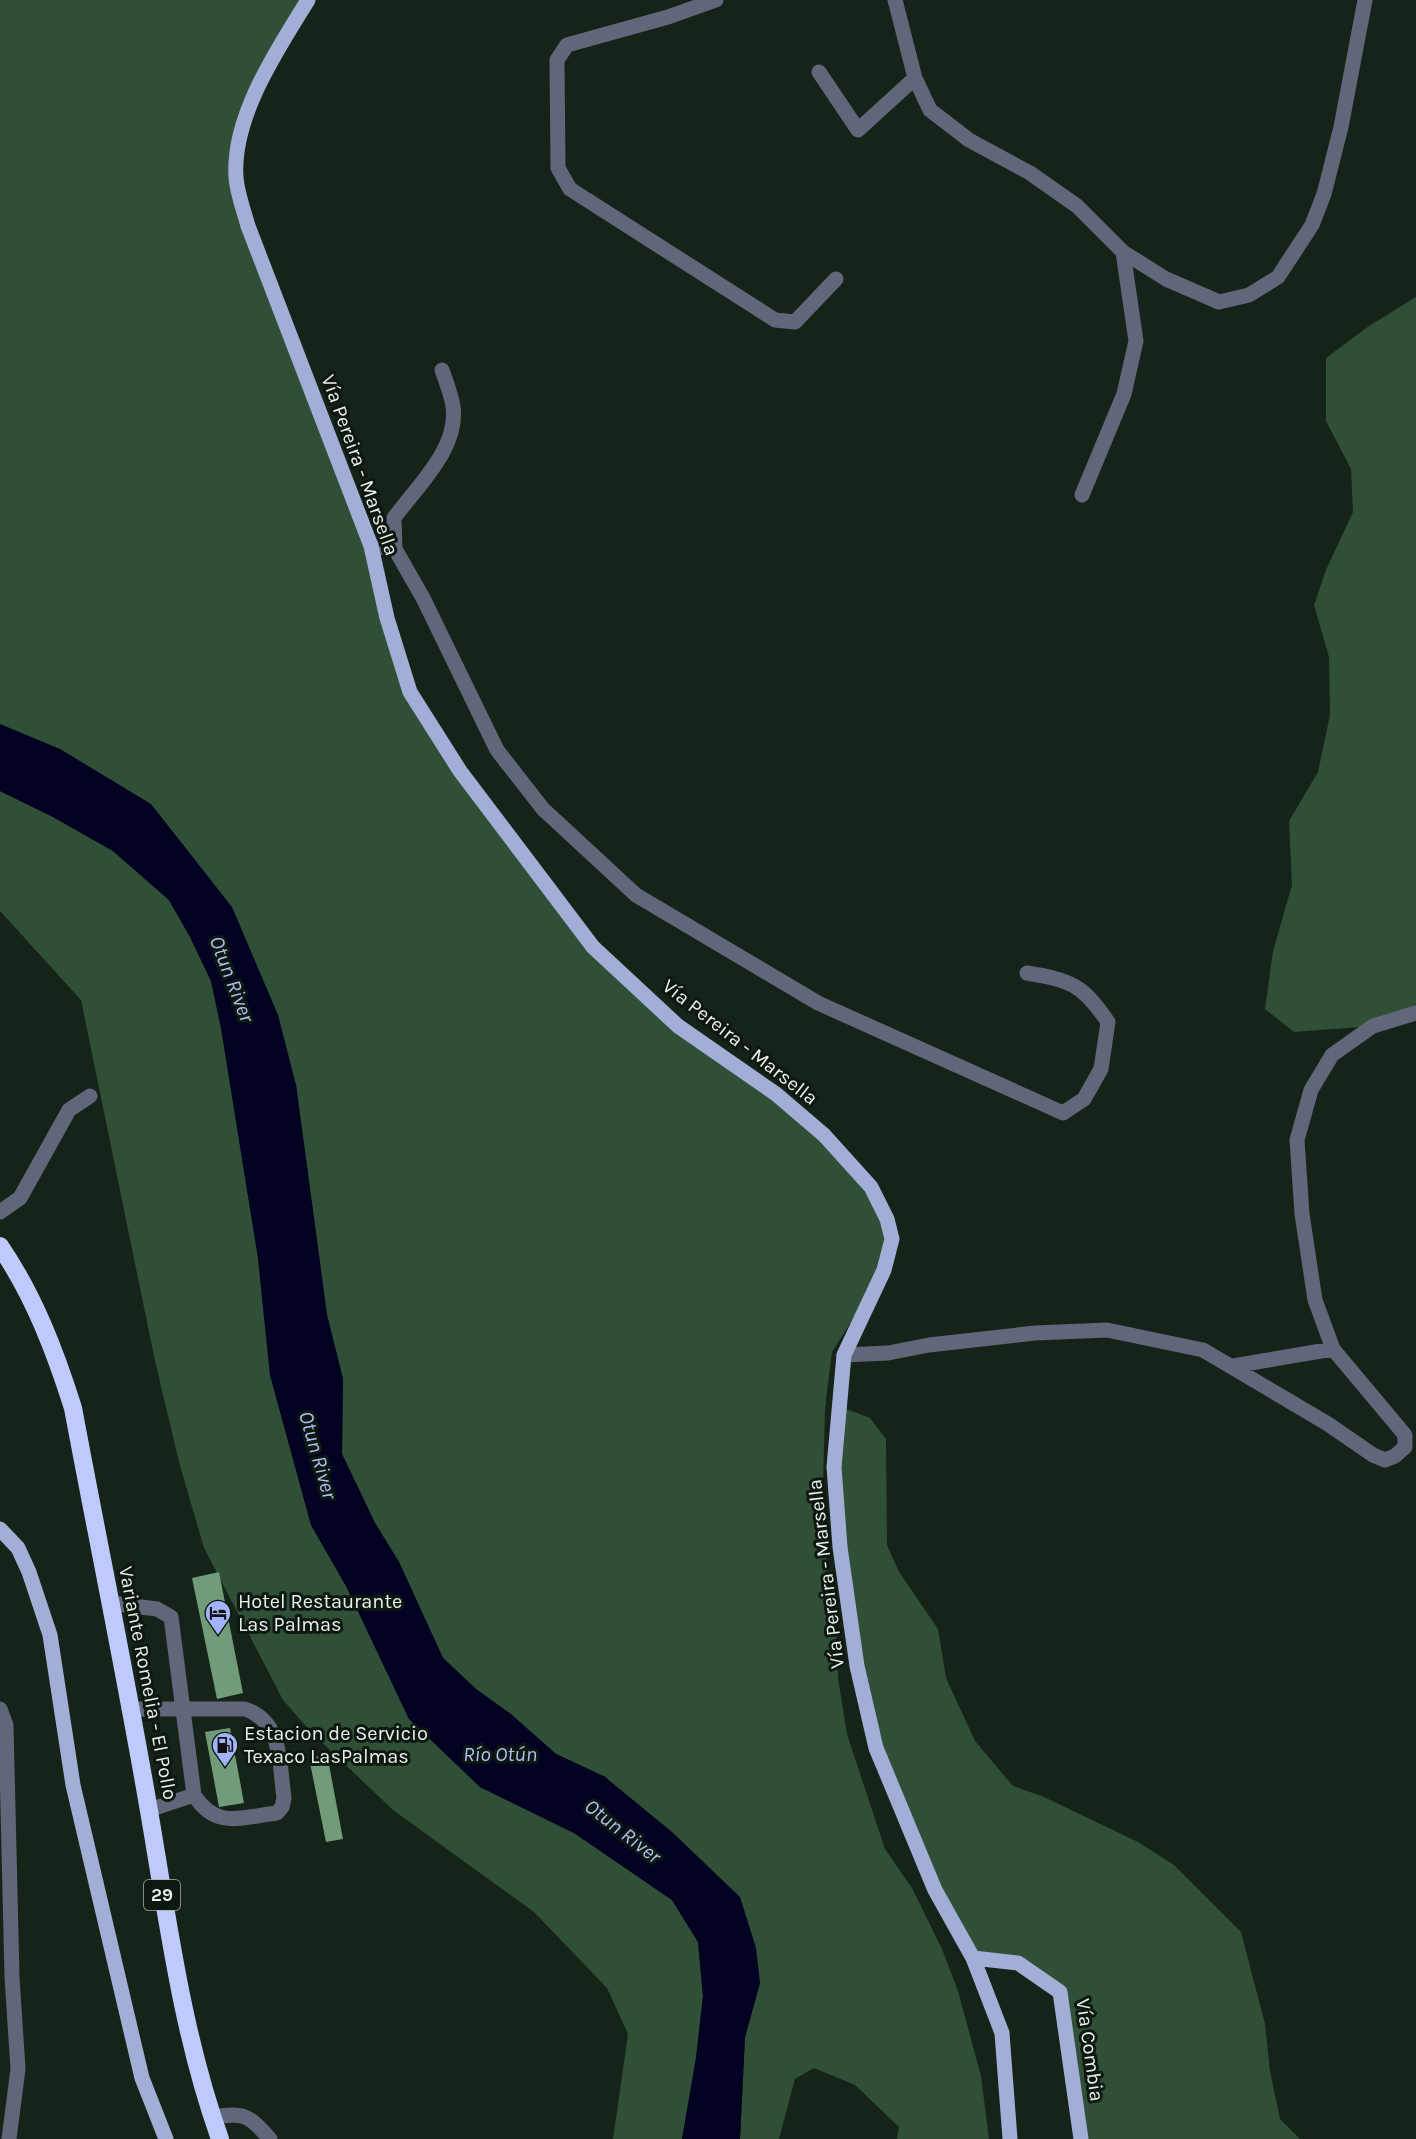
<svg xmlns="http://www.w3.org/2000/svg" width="1416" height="2139" font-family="Karla,sans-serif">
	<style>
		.green { fill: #2f4f37 }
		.water { fill: #030222 }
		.building { fill: #709c7a }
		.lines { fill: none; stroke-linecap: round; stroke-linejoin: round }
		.minor { stroke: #61667a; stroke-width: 15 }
		.major { stroke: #a3aed6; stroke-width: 15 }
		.highway { stroke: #becafb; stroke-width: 18 }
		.labels { text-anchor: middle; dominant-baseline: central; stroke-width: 6; stroke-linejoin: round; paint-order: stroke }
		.shield { fill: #0d1910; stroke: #a7b0a9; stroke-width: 1.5 }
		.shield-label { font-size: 18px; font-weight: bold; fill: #e9f1ea }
		.street-label { font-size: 20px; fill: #e9f1ea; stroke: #0d1910 }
		.poi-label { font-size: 20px; fill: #e9f1ea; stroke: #0d1910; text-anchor: start }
		.water-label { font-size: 21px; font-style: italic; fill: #b0bef5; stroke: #0d1910 }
	</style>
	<rect width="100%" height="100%" fill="#162319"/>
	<path class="green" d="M 0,0 L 308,0 L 241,127 L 236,177 L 371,546 L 410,692 L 593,947 L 841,1153 L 886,1216 L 884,1270 L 832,1352 L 825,1408 L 822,1526 L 836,1631 L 838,1678 L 847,1734 L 885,1849 L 912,1888 L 942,1949 L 958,1991 L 981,2076 L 989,2139 L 897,2139 L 899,2127 L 855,2085 L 814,2068 L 795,2079 L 779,2139 L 740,2139 L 745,2037 L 760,1983 L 606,1777 L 556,1754 L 512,1715 L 476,1689 L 443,1658 L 399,1562 L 375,1523 L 342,1454 L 343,1379 L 327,1315 L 296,1085 L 115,782 L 0,733 Z
		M 1416,297 L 1416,1013 L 1373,1026 L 1294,1032 L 1265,1009 L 1273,951 L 1292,885 L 1289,821 L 1318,772 L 1330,715 L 1329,657 L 1314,605 L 1326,570 L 1353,512 L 1351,469 L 1326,421 L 1326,358 L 1369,326 Z
		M 0,791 L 53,817 L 113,851 L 169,900 L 190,937 L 211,981 L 221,1028 L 258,1258 L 270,1375 L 311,1525 L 346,1586 L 409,1719 L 480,1787 L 574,1833 L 672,1900 L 698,1942 L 703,1996 L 696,2058 L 682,2139 L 613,2139 L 628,2034 L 607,1988 L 534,1912 L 393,1810 L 311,1732 L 283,1700 L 204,1548 L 179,1462 L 155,1361 L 81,1000 L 0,911 Z
		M 846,1409 L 870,1418 L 886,1439 L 887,1545 L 899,1572 L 938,1629 L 946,1678 L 975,1741 L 1013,1786 L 1044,1797 L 1138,1842 L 1174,1865 L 1241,1932 L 1265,2024 L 1270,2071 L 1280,2119 L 1300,2139 L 1081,2139 L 1060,1992 L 1018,1963 L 973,1958 L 876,1748 L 834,1467 Z"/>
	<path class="water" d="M 0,724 L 60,749 L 151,804 L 232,907 L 278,1015 L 296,1085 L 327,1315 L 343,1379 L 342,1454 L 375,1523 L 399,1562 L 443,1658 L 476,1689 L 512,1715 L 556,1754 L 605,1777 L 672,1832 L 740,1897 L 756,1948 L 760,1983 L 745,2037 L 740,2139 L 682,2139 L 696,2058 L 703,1996 L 698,1942 L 672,1900 L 574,1833 L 480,1787 L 409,1719 L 346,1586 L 311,1525 L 270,1375 L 258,1258 L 221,1028 L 211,981 L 190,937 L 169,900 L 113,851 L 53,817 L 0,791 Z"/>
	<path class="building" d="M 219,1572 L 243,1693 L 217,1699 L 192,1578 Z
		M 230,1728 L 244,1803 L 219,1807 L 205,1732 Z
		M 327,1754 L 343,1839 L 326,1842 L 309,1758 Z"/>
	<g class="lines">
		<path class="minor" d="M 716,0 L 668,17 L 567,45 L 557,60 L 558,168 L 570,189 L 775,320 L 795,322 L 836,279
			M 895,0 L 915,78 L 930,110 L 969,140 L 1030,173 L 1077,206 L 1123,252 L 1166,279 L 1219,302 L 1249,295 L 1278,277 L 1312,225 L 1324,194 L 1341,127 L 1365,0
			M 819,72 L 858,130 L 915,78
			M 1082,495 L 1124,394 L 1136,341 L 1123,252
			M 371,546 L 395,549 L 394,518 C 417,486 459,449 453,406 C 451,394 446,381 442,370
			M 395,549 L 423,598 L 497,750 L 543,809 L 636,895 L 818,1003 L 1063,1113 L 1084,1099 L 1101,1069 L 1108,1022 C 1083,985 1071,980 1027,973
			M 0,1212 L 20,1198 L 69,1110 L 90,1096
			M 844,1355 L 888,1353 L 929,1345 L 1035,1333 L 1107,1330 L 1203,1350 L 1328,1424 L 1373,1455 L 1385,1460 L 1395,1456 L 1405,1447 L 1405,1435 L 1333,1349 L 1315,1300 L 1302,1214 L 1297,1140 L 1311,1090 L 1332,1055 L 1373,1026 L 1416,1013
			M 1233,1366 L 1333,1349
			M 110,1603 L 157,1609 L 171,1617 L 194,1795
			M 0,1709 L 6,1725 L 12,1977 L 18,2069 L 9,2139
			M 129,1709 L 245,1709 C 283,1722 279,1763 284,1798 L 282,1807 L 277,1813 C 242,1817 216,1830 194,1795 L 149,1810
			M 213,2117 C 244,2112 249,2115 270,2139"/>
		<path class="major" d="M 308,0 C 278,49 232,116 236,177 C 237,193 244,211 248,226 L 371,546 L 387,618 L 410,692 L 460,771 L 593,947 L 678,1026 L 776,1094 L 824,1135 L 871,1187 L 887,1219 L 892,1239 L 884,1270 L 844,1355 L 834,1467 L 840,1547 L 857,1666 L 876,1748 L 935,1890 L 973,1958 L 1002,2033 L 1010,2139
			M 0,1529 L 18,1548 L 29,1572 L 50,1635 L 73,1785 L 142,2078 L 166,2139
			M 973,1958 L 1018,1963 L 1060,1992 L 1081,2139"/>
		<path class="highway" d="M 0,1246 C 34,1296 55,1351 73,1408 C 98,1542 126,1676 149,1811 C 168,1921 182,2033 220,2139"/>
	</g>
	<defs>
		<g id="hotel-pin" transform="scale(1.35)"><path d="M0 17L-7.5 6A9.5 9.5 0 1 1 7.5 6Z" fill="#a1b3fd" stroke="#0d1910"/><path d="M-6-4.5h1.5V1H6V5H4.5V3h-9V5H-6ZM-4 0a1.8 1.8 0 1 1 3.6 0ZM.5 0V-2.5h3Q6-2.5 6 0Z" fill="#111"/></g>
		<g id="fuel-pin" transform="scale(1.35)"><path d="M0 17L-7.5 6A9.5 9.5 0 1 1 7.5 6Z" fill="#a1b3fd" stroke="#0d1910"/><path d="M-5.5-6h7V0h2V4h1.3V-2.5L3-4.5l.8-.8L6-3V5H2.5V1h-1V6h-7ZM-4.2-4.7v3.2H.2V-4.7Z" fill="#111"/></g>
	</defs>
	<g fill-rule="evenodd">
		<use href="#hotel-pin" x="218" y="1613"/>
		<use href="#fuel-pin" x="225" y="1745"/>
	</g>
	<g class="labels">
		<rect class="shield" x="144" y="1880" width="36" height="30" rx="4.5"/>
		<g class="shield-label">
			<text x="162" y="1895">29</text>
		</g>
		<g class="street-label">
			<text transform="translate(360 465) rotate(70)">Vía Pereira - Marsella</text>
			<text transform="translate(740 1042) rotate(38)">Vía Pereira - Marsella</text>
			<text transform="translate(826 1574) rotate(-97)">Vía Pereira - Marsella</text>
			<text transform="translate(148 1683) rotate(79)">Variante Romelia - El Pollo</text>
			<text transform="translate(1090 2050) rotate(82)">Vía Combia</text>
		</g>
		<g class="poi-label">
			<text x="238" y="1601">Hotel Restaurante<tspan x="238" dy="23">Las Palmas</tspan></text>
			<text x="244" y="1733">Estacion de Servicio<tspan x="244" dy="23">Texaco LasPalmas</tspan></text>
		</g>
		<g class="water-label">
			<text transform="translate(232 979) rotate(69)">Otun River</text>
			<text transform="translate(318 1455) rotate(74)">Otun River</text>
			<text x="500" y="1754">Río Otún</text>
			<text transform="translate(623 1831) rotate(38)">Otun River</text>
		</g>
	</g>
</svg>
